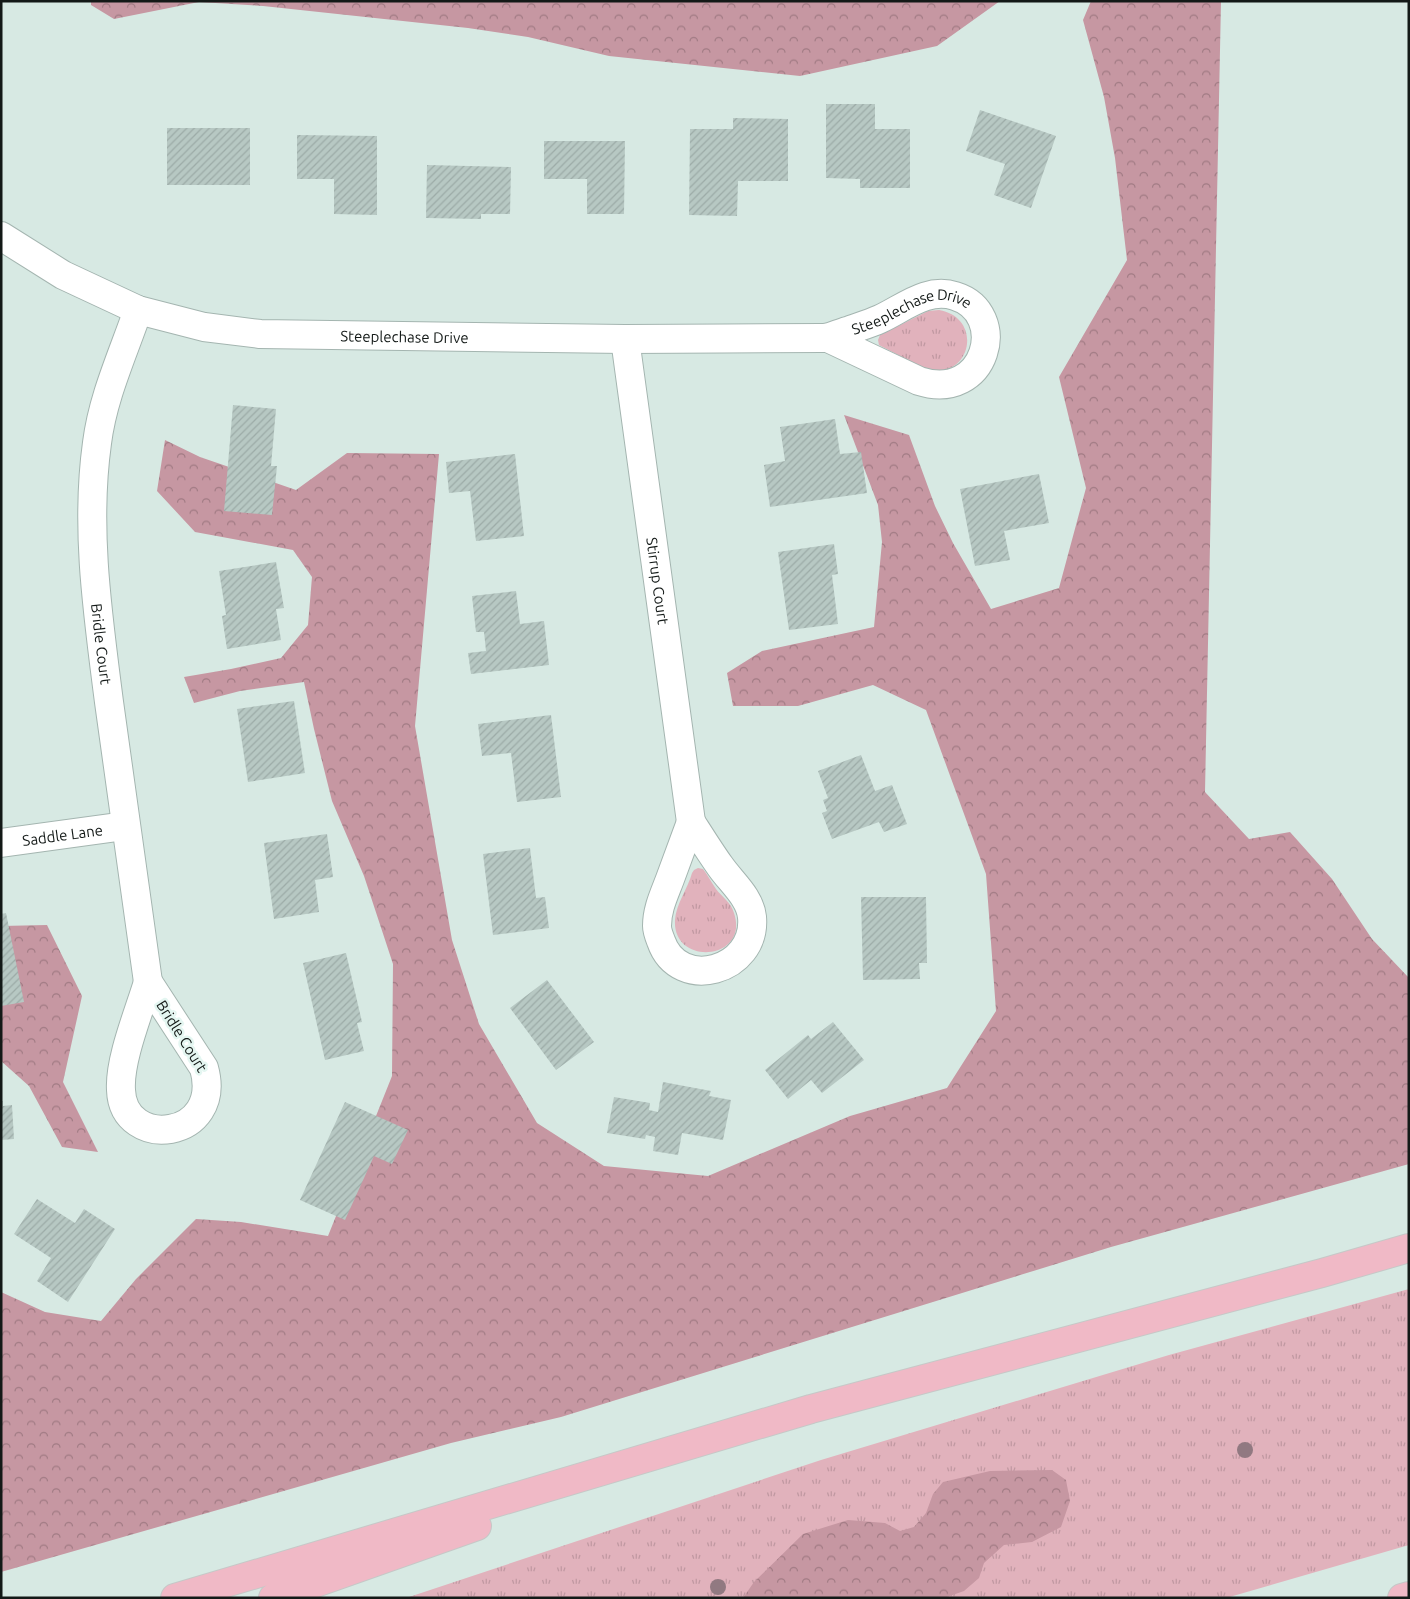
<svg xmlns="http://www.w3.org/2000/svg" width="1410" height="1599" font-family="Ubuntu,sans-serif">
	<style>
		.grass { fill: url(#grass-tufts) }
		.forest { fill: url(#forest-crowns) }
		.building { fill: url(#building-hatch) }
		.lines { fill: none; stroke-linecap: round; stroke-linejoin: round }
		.street-casing { stroke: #a4b5b0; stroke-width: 30 }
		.highway-casing { stroke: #c6c8c7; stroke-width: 30 }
		.street { stroke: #fff; stroke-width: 28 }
		.highway { stroke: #f0b9c6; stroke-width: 28 }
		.tree { fill: #917981 }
		.labels { text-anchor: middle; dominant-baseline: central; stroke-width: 5; stroke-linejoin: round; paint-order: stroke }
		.street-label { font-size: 15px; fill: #131917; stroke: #e4f6f1 }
	</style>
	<defs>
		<pattern id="grass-tufts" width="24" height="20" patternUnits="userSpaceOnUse" patternTransform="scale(1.25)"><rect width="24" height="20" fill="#e1b2bc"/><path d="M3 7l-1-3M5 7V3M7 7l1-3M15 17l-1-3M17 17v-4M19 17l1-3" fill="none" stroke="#c098a1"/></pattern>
		<pattern id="forest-crowns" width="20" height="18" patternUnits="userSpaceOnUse" patternTransform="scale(1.25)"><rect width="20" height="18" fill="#c697a2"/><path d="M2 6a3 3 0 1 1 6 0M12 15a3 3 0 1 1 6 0" fill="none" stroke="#a07a83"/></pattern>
		<pattern id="building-hatch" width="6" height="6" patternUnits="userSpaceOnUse" patternTransform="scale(1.25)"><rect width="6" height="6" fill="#b7c8c3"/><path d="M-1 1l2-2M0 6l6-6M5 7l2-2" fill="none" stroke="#9caba7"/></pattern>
	</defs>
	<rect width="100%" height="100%" fill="#d7e9e3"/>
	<path class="grass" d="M 939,310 C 985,318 971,383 924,369 C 915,367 908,360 900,356 C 893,352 886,349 879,345 L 878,340 L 880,335 L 928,311 Z
		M 698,868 L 703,869 C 708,875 711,882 716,889 C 722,897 731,902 734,913 C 750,961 672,967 675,920 C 676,904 688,888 692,873 L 694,870 Z
		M 1409,1289 L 1409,1545 L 1226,1598 L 406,1598 L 821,1460 L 1169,1355 Z"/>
	<path class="forest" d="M 91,1 L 1000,1 L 937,46 L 800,76 L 609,56 L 528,37 L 468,28 L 263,6 L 199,2 L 114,19 L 91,5 Z
		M 1091,1 L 1221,1 L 1205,792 L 1249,839 L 1290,832 L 1332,879 L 1372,939 L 1409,978 L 1409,1164 L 1111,1247 L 561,1417 L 451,1443 L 1,1572 L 1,1292 L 45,1312 L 101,1321 L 136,1279 L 196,1219 L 241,1222 L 328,1236 L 392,1076 L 393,964 L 364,876 L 332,801 L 314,729 L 304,682 L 240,691 L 194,703 L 184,677 L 231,669 L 281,658 L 308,625 L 312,577 L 293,550 L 195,532 L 157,491 L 165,440 L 200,457 L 296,490 L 347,453 L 439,454 L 415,726 L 452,940 L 479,1024 L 537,1123 L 604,1166 L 708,1176 L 850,1116 L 947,1088 L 996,1011 L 986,874 L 926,710 L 873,685 L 798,706 L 733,706 L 727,673 L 762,651 L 874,627 L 882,542 L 878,505 L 844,415 L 909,435 L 935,506 L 953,543 L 991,609 L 1059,588 L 1086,488 L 1059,377 L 1127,260 L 1115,158 L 1104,97 L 1083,20 Z
		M 47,925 L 82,996 L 63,1082 L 98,1152 L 62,1147 L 29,1086 L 1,1061 L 1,926 Z
		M 1052,1470 L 1066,1480 L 1070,1501 L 1061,1527 L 1032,1542 L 1004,1545 L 984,1563 L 979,1578 L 964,1591 L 944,1598 L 743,1598 L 754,1582 L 803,1534 L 848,1520 L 885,1523 L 900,1531 L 914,1527 L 926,1513 L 933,1494 L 943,1482 L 990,1471 Z"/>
	<path class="building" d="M 826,104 L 875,104 L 875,129 L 910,129 L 910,188 L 860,188 L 860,179 L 826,178 Z
		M 980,110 L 1056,136 L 1031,208 L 994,195 L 1005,164 L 966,151 Z
		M 733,118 L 788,119 L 788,181 L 738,181 L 737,216 L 689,215 L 690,129 L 733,129 Z
		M 167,128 L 250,128 L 250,185 L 167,185 Z
		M 297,135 L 377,136 L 377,215 L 334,214 L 334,179 L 297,179 Z
		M 544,141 L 625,141 L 624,214 L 587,214 L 587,179 L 544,179 Z
		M 427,165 L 511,167 L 510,214 L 481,214 L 481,219 L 426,218 Z
		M 233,405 L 276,409 L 271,466 L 277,466 L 272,515 L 224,511 Z
		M 835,419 L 840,454 L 861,452 L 867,493 L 770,507 L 764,465 L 785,461 L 780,427 Z
		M 515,454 L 524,536 L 476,541 L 470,491 L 449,493 L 446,462 Z
		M 1039,474 L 1049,523 L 1004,531 L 1010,560 L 975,566 L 960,489 Z
		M 834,544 L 838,574 L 832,575 L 838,624 L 789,630 L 778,552 Z
		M 276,562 L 284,608 L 276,609 L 281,640 L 227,649 L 222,616 L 226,615 L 219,571 Z
		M 516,591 L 520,624 L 544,621 L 549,665 L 471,674 L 468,653 L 486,651 L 484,632 L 476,632 L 472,596 Z
		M 294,701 L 305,773 L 248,782 L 237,709 Z
		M 551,715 L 561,797 L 517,802 L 511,753 L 482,756 L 478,724 Z
		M 861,755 L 875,791 L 892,785 L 907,824 L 884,832 L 879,822 L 832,839 L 822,813 L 827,811 L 823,800 L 828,798 L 818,771 Z
		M 327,834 L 333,877 L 315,880 L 319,912 L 274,919 L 264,843 Z
		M 530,848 L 536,898 L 545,897 L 549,928 L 493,935 L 483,854 Z
		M 861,897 L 926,897 L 927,963 L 919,963 L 920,979 L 863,980 Z
		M 6,913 L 24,1002 L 1,1006 L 1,914 Z
		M 346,953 L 362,1022 L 357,1023 L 364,1051 L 325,1060 L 303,963 Z
		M 547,980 L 594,1042 L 556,1070 L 510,1008 Z
		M 833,1022 L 864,1060 L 822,1093 L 811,1080 L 788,1099 L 765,1070 L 808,1035 L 811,1039 Z
		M 663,1082 L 711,1091 L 709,1096 L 731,1100 L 723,1140 L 682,1133 L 678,1155 L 653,1151 L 655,1137 L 646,1135 L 645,1139 L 607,1133 L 614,1097 L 650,1103 L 649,1110 L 658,1112 Z
		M 1,1101 L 3,1101 L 3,1106 L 12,1105 L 14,1139 L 1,1140 Z
		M 345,1102 L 408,1130 L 392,1164 L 374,1156 L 345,1220 L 300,1200 Z
		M 37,1199 L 75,1223 L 84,1209 L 115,1229 L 68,1302 L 37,1281 L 51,1258 L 14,1234 Z"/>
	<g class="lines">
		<g class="street-casing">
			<g id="street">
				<path id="s1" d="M 1,236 L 63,275 L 138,310 L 204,327 L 260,334 C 382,336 504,338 625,339 C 691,339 757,338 823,338 C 831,338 839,333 847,331 C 858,327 869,324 880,319 C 904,308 927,287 955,296 C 1010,313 987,403 919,381 L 828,338"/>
				<path id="s2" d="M 138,310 C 123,354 103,396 97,443 C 85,529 98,616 109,702 C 122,795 135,889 148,982"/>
				<path id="s3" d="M 625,339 L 691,822"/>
				<path d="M 691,822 C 700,836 710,852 720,866 C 731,882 750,897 752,917 C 757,971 679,993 661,941 C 659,936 657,931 657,926 C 657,909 664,895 670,879 C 677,860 684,841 691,822 Z"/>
				<path id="s4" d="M 1,843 L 125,826"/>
				<path d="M 148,982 L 204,1068 C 224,1140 123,1151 121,1090 C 119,1060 139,1012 148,982 Z"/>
			</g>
		</g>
		<g class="highway-casing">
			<path id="highway" d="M 175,1598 L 811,1409 L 1322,1273 L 1409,1248
				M 273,1598 L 477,1526
				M 1402,1598 L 1409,1596"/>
		</g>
		<use href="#street" class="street"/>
		<use href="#highway" class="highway"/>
	</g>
	<g class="tree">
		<circle cx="1245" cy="1450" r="8"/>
		<circle cx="718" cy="1587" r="8"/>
	</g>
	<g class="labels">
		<g class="street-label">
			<text stroke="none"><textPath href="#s1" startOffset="938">Steeplechase Drive</textPath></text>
			<text stroke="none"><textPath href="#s1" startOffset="425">Steeplechase Drive</textPath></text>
			<text stroke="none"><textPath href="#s3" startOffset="244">Stirrup Court</textPath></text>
			<text stroke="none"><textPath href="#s2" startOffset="341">Bridle Court</textPath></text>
			<text stroke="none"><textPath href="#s4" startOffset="62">Saddle Lane</textPath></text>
			<text transform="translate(182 1036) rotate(58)">Bridle Court</text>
		</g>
	</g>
	<rect width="1410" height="1599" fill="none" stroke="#131917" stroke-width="5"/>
</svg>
